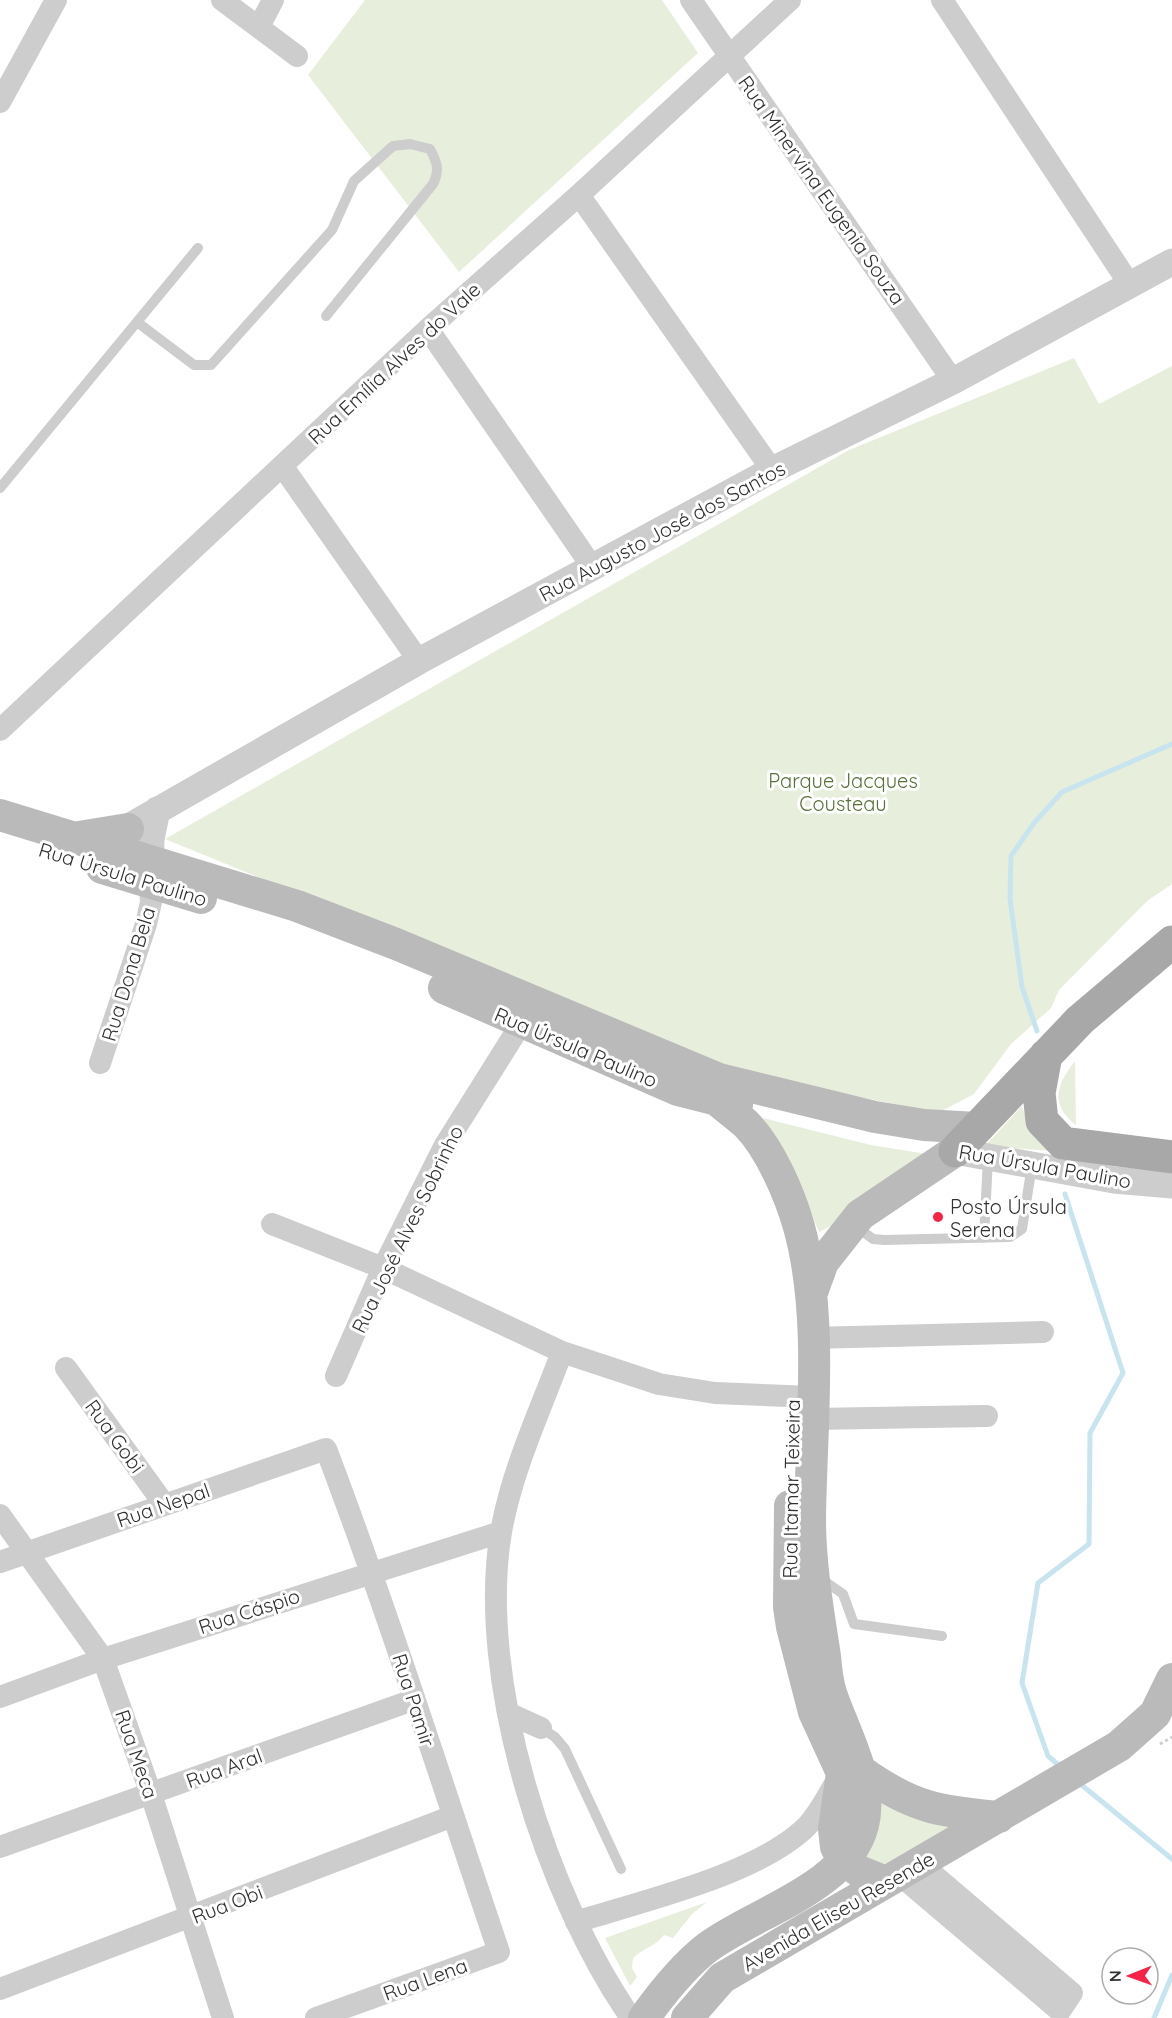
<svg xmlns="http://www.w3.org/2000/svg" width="1172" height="2018" font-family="Quicksand,sans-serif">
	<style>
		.green { fill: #e8eedc }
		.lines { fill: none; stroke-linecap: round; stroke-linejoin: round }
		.stream { stroke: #c7e4ef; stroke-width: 5 }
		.path { stroke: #cdcdcd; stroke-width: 3; stroke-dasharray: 3 3; stroke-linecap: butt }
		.service { stroke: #cdcdcd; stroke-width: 10 }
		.minor { stroke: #cdcdcd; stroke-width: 22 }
		.tertiary { stroke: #cdcdcd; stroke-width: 27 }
		.secondary { stroke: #bababa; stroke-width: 32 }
		.primary { stroke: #a8a8a8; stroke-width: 33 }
		.poi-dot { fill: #f62347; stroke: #fff; stroke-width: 2 }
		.labels { text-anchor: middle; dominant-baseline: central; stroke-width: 6; stroke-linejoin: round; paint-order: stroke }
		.street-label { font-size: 20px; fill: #303030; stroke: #fff }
		.park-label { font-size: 20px; fill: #587038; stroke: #fff }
		.poi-label { font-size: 20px; fill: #303030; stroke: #fff; text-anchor: start }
	</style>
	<rect width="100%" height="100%" fill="#fff"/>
	<path class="green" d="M 365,0 L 662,0 L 698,53 L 459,272 L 308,75 Z
		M 1074,358 L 1099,404 L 1172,366 L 1172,884 L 1147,901 L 1059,990 L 1051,1008 L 1011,1044 L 974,1094 L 938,1113 L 728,1070 L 165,839 L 849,450 Z
		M 1075,1061 L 1076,1125 C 1049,1104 1057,1084 1075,1061 Z
		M 1022,1106 L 1031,1131 L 1052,1151 L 985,1146 Z
		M 763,1118 L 871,1145 L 927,1154 L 831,1226 L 819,1232 L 794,1174 Z
		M 873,1790 L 961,1825 L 881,1871 L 858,1856 Z
		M 707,1902 L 692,1914 L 673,1938 L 664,1935 C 655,1947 643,1948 633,1958 L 632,1968 L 637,1977 L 630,1986 L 605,1938 Z"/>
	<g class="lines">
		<path class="stream" d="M 1037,1031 L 1022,987 L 1010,899 L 1011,856 L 1034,823 L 1062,792 L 1172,744
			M 1062,1768 L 1048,1756 L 1022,1683 L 1038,1583 L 1089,1544 L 1090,1433 L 1123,1373 L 1065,1194
			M 1078,1782 L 1172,1859
			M 1154,2018 L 1172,1975"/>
		<path class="path" d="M 1160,1744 L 1172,1737"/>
		<path class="service" d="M 137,322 L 194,365 L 211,365 L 332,230 L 354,181 L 393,146 L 410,144 L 430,149 C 437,162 440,170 433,184 L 326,316
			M 0,488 L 198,248
			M 854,1225 L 873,1239 L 884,1240 L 1010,1237 L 1022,1229 L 1032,1165
			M 984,1238 L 988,1158
			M 820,1578 L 843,1594 L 854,1624 L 942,1636
			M 541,1728 L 555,1737 L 565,1749 L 621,1869"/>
		<path class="minor" d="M 222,0 L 297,56
			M 691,0 L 953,381
			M 942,0 L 1130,285
			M 259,27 L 273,0
			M 0,102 L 56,0
			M 579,195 L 772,470
			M 428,329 L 593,568
			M 283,467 L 419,661
			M 0,730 L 428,329 L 579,195 L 790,0
			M 100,1063 L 146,924 L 151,902 L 150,884
			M 272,1224 L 383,1268 L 562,1352 L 659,1384 L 715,1393 L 813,1397
			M 812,1338 L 1043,1332
			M 562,1352 C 540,1411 512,1470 501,1532 C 476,1680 547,1897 631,2018
			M 66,1368 L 164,1504
			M 336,1376 L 383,1268 L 445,1145 L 521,1024
			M 813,1419 L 987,1416
			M 0,1515 L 103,1659 L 151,1794 L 223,2018
			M 0,1562 L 326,1449 C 389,1615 442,1784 499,1952 L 316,2018
			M 0,1697 L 103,1659 L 501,1532
			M 510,1714 L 541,1728
			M 0,1847 L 413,1700
			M 900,1875 L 1060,2011 L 1072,1993 L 921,1864
			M 576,1922 C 642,1901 752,1876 803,1830 C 818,1817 828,1794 839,1777
			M 0,1989 L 453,1816"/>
		<path class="tertiary" d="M 115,843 L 134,824 L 419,661 L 772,470 L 953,381 L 1172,262
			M 150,880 L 151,839 L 157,810
			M 955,1151 L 1114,1180 L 1172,1185"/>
		<path class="secondary" d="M 0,815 L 297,906 L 396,944 L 719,1079 L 875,1117 L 924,1125 L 977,1128
			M 79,837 L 128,829
			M 102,868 L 201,898
			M 444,988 L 678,1090 L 737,1105
			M 811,1295 L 823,1262 L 860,1215 L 955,1151
			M 790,1506 L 789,1607 L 792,1627 L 814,1712 L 842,1773 L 834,1829 L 836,1847 L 843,1860 L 859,1871 L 886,1882
			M 861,1771 C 911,1807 939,1812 999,1817
			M 644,2018 C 662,1993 683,1966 708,1947 C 755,1912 847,1888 863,1825 C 874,1783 844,1732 831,1693 C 827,1681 826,1668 825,1656 C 818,1611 810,1564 810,1519 C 811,1426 824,1317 799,1227 C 790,1195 770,1148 746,1124 C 737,1116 726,1108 717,1100
			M 687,2018 L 722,1978 L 1119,1746 L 1155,1714 L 1172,1679"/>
		<path class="primary" d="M 1046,1055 L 1039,1093 L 1042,1121 L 1063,1143 L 1172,1157
			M 955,1151 L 1080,1020 L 1172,942"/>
	</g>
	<circle class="poi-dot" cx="938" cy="1217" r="6"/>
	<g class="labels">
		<g class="street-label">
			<text transform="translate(822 190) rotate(55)">Rua Minervina Eugenia Souza</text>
			<text transform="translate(394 363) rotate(-43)">Rua Emília Alves do Vale</text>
			<text transform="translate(662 531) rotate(-28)">Rua Augusto José dos Santos</text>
			<text transform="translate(123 874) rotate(17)">Rua Úrsula Paulino</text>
			<text transform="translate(128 974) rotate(-73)">Rua Dona Bela</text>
			<text transform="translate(576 1047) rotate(23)">Rua Úrsula Paulino</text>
			<text transform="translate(1045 1166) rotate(10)">Rua Úrsula Paulino</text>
			<text transform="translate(407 1229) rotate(-64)">Rua José Alves Sobrinho</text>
			<text transform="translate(115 1436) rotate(54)">Rua Gobi</text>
			<text transform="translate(791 1489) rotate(-89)">Rua Itamar Teixeira</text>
			<text transform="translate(163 1505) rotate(-19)">Rua Nepal</text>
			<text transform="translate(249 1611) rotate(-18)">Rua Cáspio</text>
			<text transform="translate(414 1700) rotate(72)">Rua Pamir</text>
			<text transform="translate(137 1754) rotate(71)">Rua Meca</text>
			<text transform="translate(224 1768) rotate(-20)">Rua Aral</text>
			<text transform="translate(227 1904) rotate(-21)">Rua Obi</text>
			<text transform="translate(838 1911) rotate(-30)">Avenida Eliseu Resende</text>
			<text transform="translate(425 1979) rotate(-20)">Rua Lena</text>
		</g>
		<g class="park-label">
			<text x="843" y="780">Parque Jacques<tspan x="843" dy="23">Cousteau</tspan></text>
		</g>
		<g class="poi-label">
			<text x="950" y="1206">Posto Úrsula<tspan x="950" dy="23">Serena</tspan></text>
		</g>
	</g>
	<g transform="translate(1130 1976) rotate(269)"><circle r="28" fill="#ffffff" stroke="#acacac" stroke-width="1.5"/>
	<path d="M0-4.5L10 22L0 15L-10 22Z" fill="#f62347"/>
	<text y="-9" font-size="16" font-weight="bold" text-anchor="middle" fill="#303030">N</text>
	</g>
</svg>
